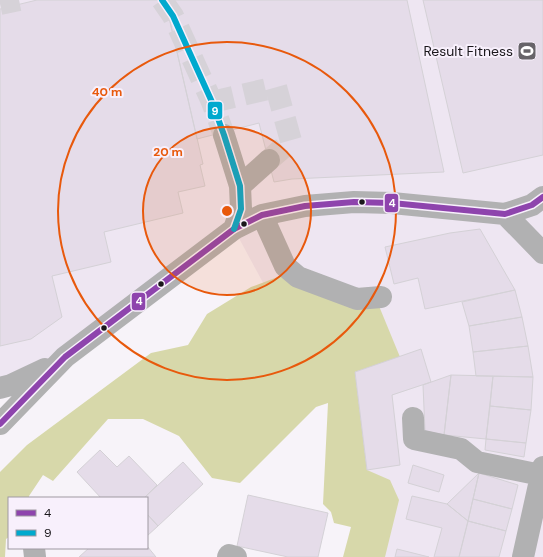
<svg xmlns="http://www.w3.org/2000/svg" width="543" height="557" font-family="'DM Sans',sans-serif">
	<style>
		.built { fill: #eee6f2 }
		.forest { fill: #d7d8aa }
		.building { fill: #e5dce9; stroke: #d4d1d6 }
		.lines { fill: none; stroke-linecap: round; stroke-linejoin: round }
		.minor-tunnel { stroke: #d6d2d8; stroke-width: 22; stroke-dasharray: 22 11; stroke-linecap: butt }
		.minor { stroke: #b1b1b2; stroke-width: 22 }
		.bus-1-casing { stroke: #f8f0fc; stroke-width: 9 }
		.bus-2-casing { stroke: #f8f0fc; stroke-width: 9 }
		.bus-1 { stroke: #8e44ad; stroke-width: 6 }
		.bus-2 { stroke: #00a9ce; stroke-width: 6 }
		.ring { fill: none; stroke: #e8590c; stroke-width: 2 }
		.bus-dot { fill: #1a171b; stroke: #f8f0fc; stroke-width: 1.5 }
		.labels { text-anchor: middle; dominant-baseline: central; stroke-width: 4; stroke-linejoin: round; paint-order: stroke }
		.poi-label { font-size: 14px; fill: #1a171b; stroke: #f8f0fc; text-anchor: end }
		.centre { fill: #e8590c; stroke: #f8f0fc; stroke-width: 2 }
		.ring-label { font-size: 12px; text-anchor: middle; font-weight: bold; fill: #e8590c; stroke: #f8f0fc; stroke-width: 4; stroke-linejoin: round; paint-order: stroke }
		.line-badge { stroke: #f8f0fc; stroke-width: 1.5 }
		.badge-label { font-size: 11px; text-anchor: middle; font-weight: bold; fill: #fff }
	</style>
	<rect width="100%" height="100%" fill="#f7f3f9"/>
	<path class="built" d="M 0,0 L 543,0 L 543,557 L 385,557 L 360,494 L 328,403 L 234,229 L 65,357 L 0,388 Z"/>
	<path class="forest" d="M 283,275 L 379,306 L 400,357 L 355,372 L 367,470 L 390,480 L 399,500 L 385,557 L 343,557 L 351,527 L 334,523 L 331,512 L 323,504 L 328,403 L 316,407 L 240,483 L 212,478 L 179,436 L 143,419 L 108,419 L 53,481 L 43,475 L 29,496 L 29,498 L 9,498 L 9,537 L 6,539 L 5,557 L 0,557 L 0,472 L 27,445 L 151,353 L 188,345 L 207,314 L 251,287 Z"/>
	<path class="building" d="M 37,0 L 165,0 L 203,164 L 200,165 L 205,186 L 178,192 L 183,213 L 104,232 L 111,262 L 52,276 L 62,317 L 31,339 L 0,346 L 0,9 Z
		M 165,0 L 407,0 L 444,172 L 292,179 L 274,182 L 259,123 L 197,139 Z
		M 423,0 L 543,0 L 543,155 L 463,173 Z
		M 480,229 L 515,290 L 425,309 L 418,278 L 394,284 L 385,247 L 450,233 Z
		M 515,290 L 522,317 L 469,326 L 462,302 Z
		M 522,317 L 528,346 L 473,352 L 469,326 Z
		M 528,346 L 533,377 L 476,376 L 473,352 Z
		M 421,349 L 431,382 L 392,395 L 400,465 L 367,470 L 355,372 Z
		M 451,375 L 444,435 L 425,431 L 423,385 Z
		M 451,375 L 493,376 L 486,439 L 444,435 Z
		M 493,376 L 533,377 L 531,410 L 490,406 Z
		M 490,406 L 531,410 L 526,443 L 486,439 Z
		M 486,439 L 526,443 L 524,457 L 485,450 Z
		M 100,450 L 117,467 L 129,456 L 157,485 L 144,498 L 101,498 L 77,472 Z
		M 183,462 L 203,484 L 158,526 L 147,514 L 147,498 L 144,498 Z
		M 413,465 L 444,475 L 439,492 L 408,483 Z
		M 479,473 L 518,485 L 512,509 L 473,499 Z
		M 479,473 L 473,499 L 468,521 L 447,504 Z
		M 248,495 L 328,513 L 318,557 L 288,557 L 237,546 Z
		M 412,496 L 447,504 L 468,521 L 459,557 L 434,557 L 442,528 L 406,519 Z
		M 473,499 L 512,509 L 506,531 L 468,521 Z
		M 147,514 L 158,526 L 147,536 Z
		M 468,521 L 506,531 L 499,557 L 459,557 Z
		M 147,546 L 156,557 L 79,557 L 89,548 L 147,548 Z
		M 397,549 L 429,557 L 395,557 Z"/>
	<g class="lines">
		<path class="minor-tunnel" d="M 162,0 L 173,16 L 212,102 L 224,135
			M 0,4 L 19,0
			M 212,102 L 276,87 L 291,141 L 269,160"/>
		<path class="minor" d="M 224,135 L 240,186 L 241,209 L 234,229
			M 240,186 L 269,160
			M 505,214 L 543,253
			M 262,215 L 285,266 L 298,277 L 357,299 L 381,297
			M 0,388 L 11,385 L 45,369
			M 413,418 L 414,439 L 461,449 L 477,462 L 541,475
			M 0,424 L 65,357 L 234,229 L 262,215 L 305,206 L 354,202 L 392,203 L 505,214 L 532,205 L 543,197
			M 34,548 L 35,557
			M 228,557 L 229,555 L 236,557
			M 523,557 L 543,467"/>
		<g class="bus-1-casing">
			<path id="bus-1" d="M 0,424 L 65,357 L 234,229 L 262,215 L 305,206 L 354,202 L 392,203 L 505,214 L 532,205 L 543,197"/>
		</g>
		<g class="bus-2-casing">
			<path id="bus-2" d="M 162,0 L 173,16 L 212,102 L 224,135 L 240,186 L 241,209 L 234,229"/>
		</g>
		<use href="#bus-1" class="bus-1"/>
		<use href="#bus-2" class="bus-2"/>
	</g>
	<circle cx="227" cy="211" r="84" fill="#e8590c" fill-opacity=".12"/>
	<g class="ring">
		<circle cx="227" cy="211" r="84"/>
		<circle cx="227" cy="211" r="169"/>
	</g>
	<defs>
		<g id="stadium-square" transform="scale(1)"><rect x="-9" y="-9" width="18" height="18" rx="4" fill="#676469" stroke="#f8f0fc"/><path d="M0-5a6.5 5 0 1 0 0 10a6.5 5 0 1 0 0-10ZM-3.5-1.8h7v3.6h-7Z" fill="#fff"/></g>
	</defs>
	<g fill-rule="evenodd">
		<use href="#stadium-square" x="527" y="51"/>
	</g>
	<g class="bus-dot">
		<circle cx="362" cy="202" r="3.5"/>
		<circle cx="244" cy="224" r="3.5"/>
		<circle cx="161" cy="284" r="3.5"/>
		<circle cx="104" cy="328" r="3.5"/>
	</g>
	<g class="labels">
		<g class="poi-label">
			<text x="513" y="51">Result Fitness</text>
		</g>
	</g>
	<circle cx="227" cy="211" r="6" class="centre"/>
	<g class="ring-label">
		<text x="107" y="96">40 m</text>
		<text x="168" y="156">20 m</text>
	</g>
	<g class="line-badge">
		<rect x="207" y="101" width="16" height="19" rx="4" fill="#00a9ce"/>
		<rect x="384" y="193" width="15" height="20" rx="4" fill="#8e44ad"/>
		<rect x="131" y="292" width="15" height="19" rx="4" fill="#8e44ad"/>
	</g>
	<g class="badge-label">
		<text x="215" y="115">9</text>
		<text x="392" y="207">4</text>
		<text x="139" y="305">4</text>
	</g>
	<rect x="8" y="497" width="140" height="52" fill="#f8f0fc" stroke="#9f99a2"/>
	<rect x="16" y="510" width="20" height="6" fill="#8e44ad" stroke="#9f99a2"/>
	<text x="44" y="517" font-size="12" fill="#1a171b">4</text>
	<rect x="16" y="530" width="20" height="6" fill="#00a9ce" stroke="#9f99a2"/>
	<text x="44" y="537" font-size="12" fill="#1a171b">9</text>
</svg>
